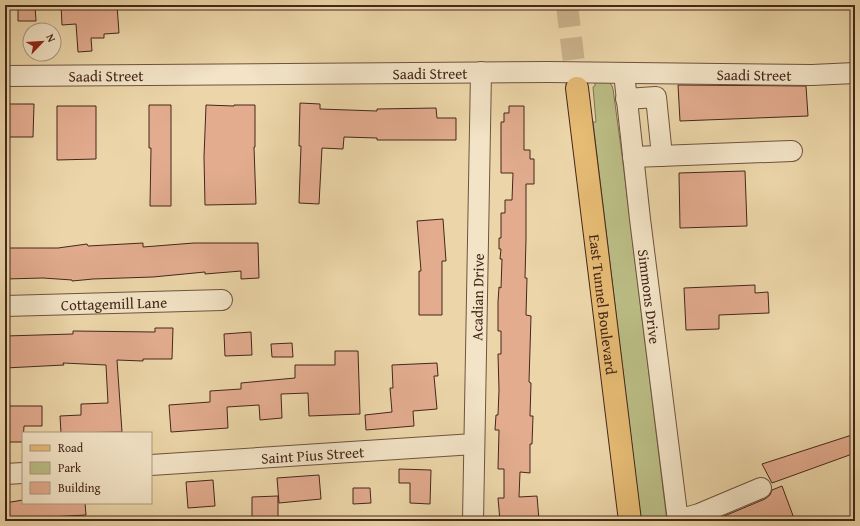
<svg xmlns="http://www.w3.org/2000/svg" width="860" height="526" font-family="'Gentium Book Plus',serif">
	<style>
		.green { fill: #bbbd85; stroke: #807250 }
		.building { fill: #e3ac8f; stroke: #44271a }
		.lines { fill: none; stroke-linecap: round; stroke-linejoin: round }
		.major-tunnel { stroke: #cab38c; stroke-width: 22; stroke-dasharray: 22 11; stroke-linecap: butt }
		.minor-casing { stroke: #6e533e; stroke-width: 22 }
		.major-casing { stroke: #44271a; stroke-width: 24 }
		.minor { stroke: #f3e4c7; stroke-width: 20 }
		.major { stroke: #e6bb74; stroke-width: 22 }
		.labels { text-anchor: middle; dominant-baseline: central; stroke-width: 3; stroke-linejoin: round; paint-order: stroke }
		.street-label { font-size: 15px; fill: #44271a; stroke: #f3e4c7 }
	</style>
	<rect width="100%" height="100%" fill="#ecd6a9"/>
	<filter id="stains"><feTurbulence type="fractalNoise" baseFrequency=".005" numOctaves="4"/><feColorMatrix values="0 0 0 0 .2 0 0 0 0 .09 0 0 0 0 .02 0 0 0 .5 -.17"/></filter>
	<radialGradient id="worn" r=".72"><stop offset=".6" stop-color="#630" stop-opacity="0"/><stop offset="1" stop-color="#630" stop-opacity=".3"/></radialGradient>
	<path class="green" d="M 595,77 C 603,79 611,80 613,89 L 622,155 L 667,521 L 641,521 L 593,122 L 596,122 L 593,87 L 595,86 Z"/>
	<path class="building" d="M 18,5 L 35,5 L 36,21 L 18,21 Z
		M 61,5 L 117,5 L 119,33 L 104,34 L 104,38 L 91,38 L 92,51 L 78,52 L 76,24 L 62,25 Z
		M 678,85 L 806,86 L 808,116 L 680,121 Z
		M 300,103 L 320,104 L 320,109 L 377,111 L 377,109 L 436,108 L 437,118 L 456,118 L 456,140 L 377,140 L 377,138 L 344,137 L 343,149 L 322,148 L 319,204 L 299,203 L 301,146 L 299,146 Z
		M 5,104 L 34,104 L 33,137 L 5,137 Z
		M 149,105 L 171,105 L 171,206 L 150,206 L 151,148 L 149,148 Z
		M 206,105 L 234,106 L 234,105 L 255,105 L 255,147 L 254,147 L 256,204 L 205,205 L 204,157 Z
		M 57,106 L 96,106 L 96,159 L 57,160 Z
		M 509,106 L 524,106 L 524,150 L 530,150 L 530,159 L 534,159 L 534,184 L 526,184 L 526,239 L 525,278 L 527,278 L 526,315 L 531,316 L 529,382 L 531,383 L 530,416 L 533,416 L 532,444 L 530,444 L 530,473 L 520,472 L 519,497 L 537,496 L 539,520 L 521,521 L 500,521 L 498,498 L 504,498 L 504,469 L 498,469 L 499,430 L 495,430 L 496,415 L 498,415 L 499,390 L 498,354 L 501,354 L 501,331 L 498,331 L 498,302 L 499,287 L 501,288 L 502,259 L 500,259 L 501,249 L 499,249 L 499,238 L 501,238 L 501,213 L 505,213 L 505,200 L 512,200 L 513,173 L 501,173 L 501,122 L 504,122 L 504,113 L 509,113 Z
		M 745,171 L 747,226 L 680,228 L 679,173 Z
		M 443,219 L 446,261 L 442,261 L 442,315 L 419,315 L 419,271 L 421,271 L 417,221 Z
		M 143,243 L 143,247 L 194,243 L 258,243 L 259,278 L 241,279 L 241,271 L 205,274 L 205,272 L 153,277 L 93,279 L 72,281 L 72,280 L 43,278 L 5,279 L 5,248 L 58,248 L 87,244 L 88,246 Z
		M 755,285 L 755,293 L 768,292 L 769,313 L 719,315 L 719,329 L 686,330 L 684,288 Z
		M 155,328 L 173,328 L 172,359 L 143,359 L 143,361 L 117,360 L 122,432 L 61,433 L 60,416 L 81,415 L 81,404 L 108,403 L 106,365 L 63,363 L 64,365 L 5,368 L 5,336 L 73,334 L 73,331 L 155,332 Z
		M 251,332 L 252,355 L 225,356 L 224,334 Z
		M 292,343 L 293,357 L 272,357 L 271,344 Z
		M 335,351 L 358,351 L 360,414 L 309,416 L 308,393 L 281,394 L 282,418 L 260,420 L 259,405 L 227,407 L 228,428 L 171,432 L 169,405 L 210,402 L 210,391 L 241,389 L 241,383 L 295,378 L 295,365 L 335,365 Z
		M 437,363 L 438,376 L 434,376 L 437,409 L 413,411 L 414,426 L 366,430 L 365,415 L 392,412 L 390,388 L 393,388 L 392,365 Z
		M 5,406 L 42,406 L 42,426 L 24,426 L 23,442 L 5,442 Z
		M 855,434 L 855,453 L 772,483 L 762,464 Z
		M 399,469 L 431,470 L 430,504 L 410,503 L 410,483 L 399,483 Z
		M 319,475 L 321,499 L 279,503 L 277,478 Z
		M 213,480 L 215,506 L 188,508 L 186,482 Z
		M 782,486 L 795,521 L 723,521 L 722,517 L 765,499 L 770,495 L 772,490 Z
		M 353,488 L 370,488 L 371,503 L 353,504 Z
		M 278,496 L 278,517 L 252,518 L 252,497 Z
		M 23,500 L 23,503 L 85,503 L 86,515 L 49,517 L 50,521 L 5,521 L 5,503 Z"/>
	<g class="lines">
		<path class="major-tunnel" d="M 567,5 L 577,88"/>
		<g class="minor-casing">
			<g id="minor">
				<path id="s1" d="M 624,73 L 640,219 L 678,521"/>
				<path id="s2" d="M 5,76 L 548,72 L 812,75 L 855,73"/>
				<path d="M 626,99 L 656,97 L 662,156"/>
				<path d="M 633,157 L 792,151"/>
				<path id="s3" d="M 5,306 L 222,300"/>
				<path id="s4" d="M 151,465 L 474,444"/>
				<path d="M 5,474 L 23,473"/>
				<path d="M 677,520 L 699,514 L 761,488"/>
				<path id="s5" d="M 473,521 L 481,72"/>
			</g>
		</g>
		<g class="major-casing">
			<g id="major">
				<path id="s6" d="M 577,88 L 630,521"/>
			</g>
		</g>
		<use href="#minor" class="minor"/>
		<use href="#major" class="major"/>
	</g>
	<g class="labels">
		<g class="street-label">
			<text stroke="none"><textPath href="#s2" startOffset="425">Saadi Street</textPath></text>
			<text stroke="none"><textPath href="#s2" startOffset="749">Saadi Street</textPath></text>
			<text stroke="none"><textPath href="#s2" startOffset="101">Saadi Street</textPath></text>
			<text stroke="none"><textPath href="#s5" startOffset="224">Acadian Drive</textPath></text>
			<text stroke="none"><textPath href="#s1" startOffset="225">Simmons Drive</textPath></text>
			<text stroke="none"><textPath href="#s3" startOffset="109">Cottagemill Lane</textPath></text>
			<text stroke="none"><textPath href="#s6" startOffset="218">East Tunnel Boulevard</textPath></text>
			<text stroke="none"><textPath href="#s4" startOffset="162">Saint Pius Street</textPath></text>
		</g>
	</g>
	<rect width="860" height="526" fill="none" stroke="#ecd6a9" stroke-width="20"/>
	<rect x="6" y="6" width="848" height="514" fill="none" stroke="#44271a" stroke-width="2"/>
	<rect x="10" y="10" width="840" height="506" fill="none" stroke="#44271a"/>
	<rect x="22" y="432" width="130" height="72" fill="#f3e4c7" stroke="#ad9882"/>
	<rect x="30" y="445" width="20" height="6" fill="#e6bb74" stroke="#ad9882"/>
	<text x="58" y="452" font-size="12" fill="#44271a">Road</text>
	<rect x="30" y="462" width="20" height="12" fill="#bbbd85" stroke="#ad9882"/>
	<text x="58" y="472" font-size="12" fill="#44271a">Park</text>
	<rect x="30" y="482" width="20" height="12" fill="#e3ac8f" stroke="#ad9882"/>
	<text x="58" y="492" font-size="12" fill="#44271a">Building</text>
	<g transform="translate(42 42) rotate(65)"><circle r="19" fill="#f3e4c7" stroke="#ad9882"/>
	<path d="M0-3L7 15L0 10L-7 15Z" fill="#8f2418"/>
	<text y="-6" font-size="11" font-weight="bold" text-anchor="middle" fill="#44271a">N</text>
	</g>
	<rect width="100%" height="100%" filter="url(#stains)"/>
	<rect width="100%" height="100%" fill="url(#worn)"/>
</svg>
